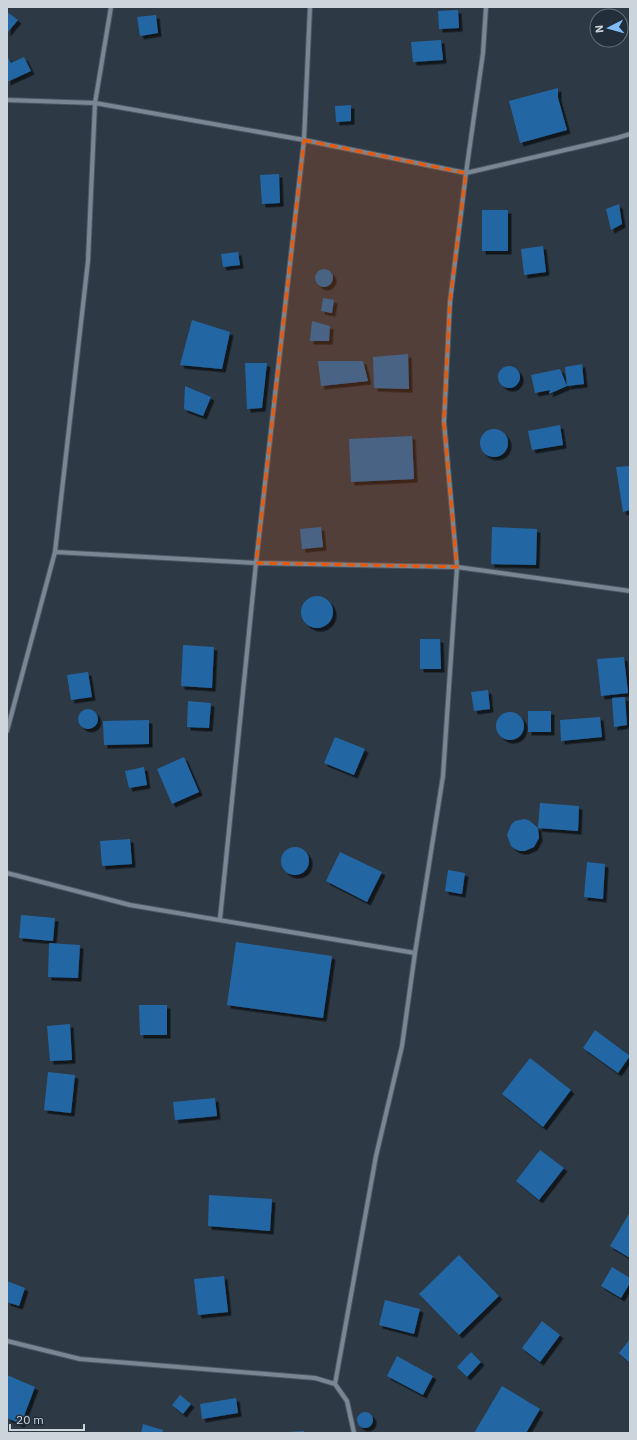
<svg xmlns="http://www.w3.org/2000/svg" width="637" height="1440" font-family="'IBM Plex Sans',sans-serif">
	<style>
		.building { fill: #2466a4; filter: url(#shadow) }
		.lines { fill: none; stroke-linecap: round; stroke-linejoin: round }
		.street-casing { stroke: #4c5660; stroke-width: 6 }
		.street { stroke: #798795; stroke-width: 4 }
		.marked { fill: #e8590c; fill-opacity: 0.2; stroke: #e8590c; stroke-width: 3; stroke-dasharray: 8 5; stroke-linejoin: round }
	</style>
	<defs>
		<filter id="shadow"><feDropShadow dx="3.5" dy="3.5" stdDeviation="0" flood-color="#0009"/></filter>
	</defs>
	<rect width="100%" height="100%" fill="#2d3945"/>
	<path class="building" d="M 458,10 L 459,28 L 439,29 L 438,11 Z
		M 7,12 L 18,20 L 7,33 Z
		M 156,15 L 158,33 L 140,36 L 137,17 Z
		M 441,40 L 443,60 L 413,62 L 411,42 Z
		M 7,56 L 11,63 L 24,57 L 31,71 L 7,82 Z
		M 558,88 L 558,98 L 567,130 L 520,143 L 509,101 Z
		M 351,105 L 351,121 L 336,122 L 335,106 Z
		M 279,174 L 280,203 L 262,204 L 260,175 Z
		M 619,204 L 622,224 L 611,230 L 606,209 Z
		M 482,210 L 508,210 L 508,251 L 482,251 Z
		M 543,246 L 546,272 L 524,275 L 521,249 Z
		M 238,252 L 240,265 L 223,267 L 221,254 Z
		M315 278a9 9 0 1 1 18 0a9 9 0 1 1-18 0Z
		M 323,298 L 334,300 L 332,313 L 321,311 Z
		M 192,320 L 230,332 L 222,369 L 180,365 Z
		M 312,321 L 330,326 L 329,341 L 310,341 Z
		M 408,354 L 409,389 L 374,388 L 373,357 Z
		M 318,361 L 363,361 L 368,381 L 321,386 Z
		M 245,363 L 267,363 L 262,408 L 247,409 Z
		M 582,364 L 584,384 L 567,386 L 565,367 Z
		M498 377a11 11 0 1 1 22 0a11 11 0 1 1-22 0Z
		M 560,369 L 567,386 L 549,394 L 550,390 L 535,393 L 531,375 Z
		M 185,386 L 211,397 L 203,416 L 184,409 Z
		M 560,425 L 563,445 L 532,450 L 528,431 Z
		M480 443a14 14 0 1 1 28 0a14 14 0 1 1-28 0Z
		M 412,436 L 414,479 L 351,482 L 349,439 Z
		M 630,466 L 630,510 L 623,512 L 616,467 Z
		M 321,527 L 323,547 L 302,549 L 300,529 Z
		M 492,527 L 537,529 L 536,565 L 491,564 Z
		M301 612a16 16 0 1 1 32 0a16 16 0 1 1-32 0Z
		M 420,639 L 440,639 L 441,669 L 420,669 Z
		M 183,645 L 214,647 L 212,688 L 181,686 Z
		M 624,657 L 628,693 L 601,696 L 597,659 Z
		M 88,672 L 92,697 L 71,700 L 67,675 Z
		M 488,690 L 490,709 L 474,711 L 471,692 Z
		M 625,697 L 627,725 L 614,727 L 612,698 Z
		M 188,701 L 211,703 L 209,728 L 187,727 Z
		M78 719a10 10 0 1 1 20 0a10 10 0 1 1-20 0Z
		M 528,711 L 551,711 L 551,732 L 528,732 Z
		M496 726a14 14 0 1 1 28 0a14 14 0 1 1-28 0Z
		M 600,717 L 602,737 L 561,741 L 560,720 Z
		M 149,720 L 149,744 L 104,745 L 103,721 Z
		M 335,737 L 365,749 L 354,775 L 324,763 Z
		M 184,757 L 199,792 L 172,804 L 157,769 Z
		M 144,767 L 147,785 L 129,788 L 125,771 Z
		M 540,803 L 579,806 L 578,831 L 538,828 L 539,838 L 534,847 L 525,851 L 520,851 L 515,849 L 511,846 L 507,835 L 511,825 L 515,821 L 525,819 L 530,821 L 538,828 Z
		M 130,839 L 132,864 L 102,866 L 100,841 Z
		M281 861a14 14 0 1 1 28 0a14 14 0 1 1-28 0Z
		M 340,852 L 382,872 L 367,902 L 326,881 Z
		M 587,862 L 605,864 L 603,899 L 584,897 Z
		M 448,870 L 465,873 L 462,894 L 445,891 Z
		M 21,915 L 55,918 L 53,941 L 19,938 Z
		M 236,942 L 332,956 L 323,1018 L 227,1005 Z
		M 49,943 L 80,945 L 78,978 L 48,977 Z
		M 139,1005 L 167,1005 L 167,1035 L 140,1035 Z
		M 70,1024 L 72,1060 L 50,1061 L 47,1026 Z
		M 595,1030 L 630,1056 L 618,1073 L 583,1048 Z
		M 530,1058 L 571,1090 L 543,1127 L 502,1094 Z
		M 48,1072 L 75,1075 L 71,1113 L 44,1110 Z
		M 215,1098 L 217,1116 L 175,1120 L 173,1102 Z
		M 540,1150 L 564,1168 L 539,1200 L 516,1181 Z
		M 209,1195 L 272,1199 L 270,1231 L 208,1226 Z
		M 630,1212 L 630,1258 L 610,1246 Z
		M 459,1255 L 499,1296 L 459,1335 L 419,1294 Z
		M 612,1267 L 630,1278 L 630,1283 L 621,1298 L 601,1286 Z
		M 224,1276 L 228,1312 L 198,1315 L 194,1279 Z
		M 7,1281 L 25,1288 L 19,1306 L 7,1302 Z
		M 385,1300 L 420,1309 L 414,1334 L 379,1325 Z
		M 542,1321 L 560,1335 L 540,1362 L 522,1348 Z
		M 630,1339 L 630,1363 L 619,1353 Z
		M 471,1352 L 481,1362 L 467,1377 L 457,1367 Z
		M 397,1356 L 433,1376 L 423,1395 L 387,1376 Z
		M 7,1375 L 35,1387 L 21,1424 L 7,1418 Z
		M 502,1386 L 540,1409 L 526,1433 L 474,1433 Z
		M 180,1395 L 191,1404 L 183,1414 L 172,1405 Z
		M 236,1398 L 238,1413 L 202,1419 L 200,1404 Z
		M357 1420a8 8 0 1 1 16 0a8 8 0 1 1-16 0Z
		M 143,1424 L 163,1430 L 162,1433 L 141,1433 Z
		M 304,1431 L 304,1433 L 288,1433 L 288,1432 Z"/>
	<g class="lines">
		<g class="street-casing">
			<path id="street" d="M 111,7 L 95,103 L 88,261 L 55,552 L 256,563 L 457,567 L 630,591
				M 7,100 L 95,103 L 304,140 L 466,173 L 617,138 L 630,134
				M 7,731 L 55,552
				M 7,873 L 130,905 L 415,953 L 443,776 L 457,567 L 444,422 L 450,302 L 466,173 L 483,53 L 486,7
				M 220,919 L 256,563 L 304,140 L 310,7
				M 7,1341 L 80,1359 L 315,1378 L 335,1384 L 347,1401 L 354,1433
				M 335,1384 L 376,1156 L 402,1046 L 415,953"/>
		</g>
		<use href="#street" class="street"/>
	</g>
	<path class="marked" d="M 304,140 L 466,173 L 450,302 L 444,422 L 457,567 L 256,563 Z"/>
	<rect width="637" height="1440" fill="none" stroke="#ccd4dc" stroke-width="16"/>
	<g transform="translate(609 28) rotate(264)"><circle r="19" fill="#232e3b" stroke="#67707b"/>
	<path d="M0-3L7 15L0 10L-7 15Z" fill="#81bcfa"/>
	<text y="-6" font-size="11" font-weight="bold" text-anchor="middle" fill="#ccd4dc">N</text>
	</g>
	<path d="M10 1424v6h74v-6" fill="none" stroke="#ccd4dc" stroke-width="2"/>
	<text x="16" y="1424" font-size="12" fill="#ccd4dc" stroke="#232e3b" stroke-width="3" paint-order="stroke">20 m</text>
</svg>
